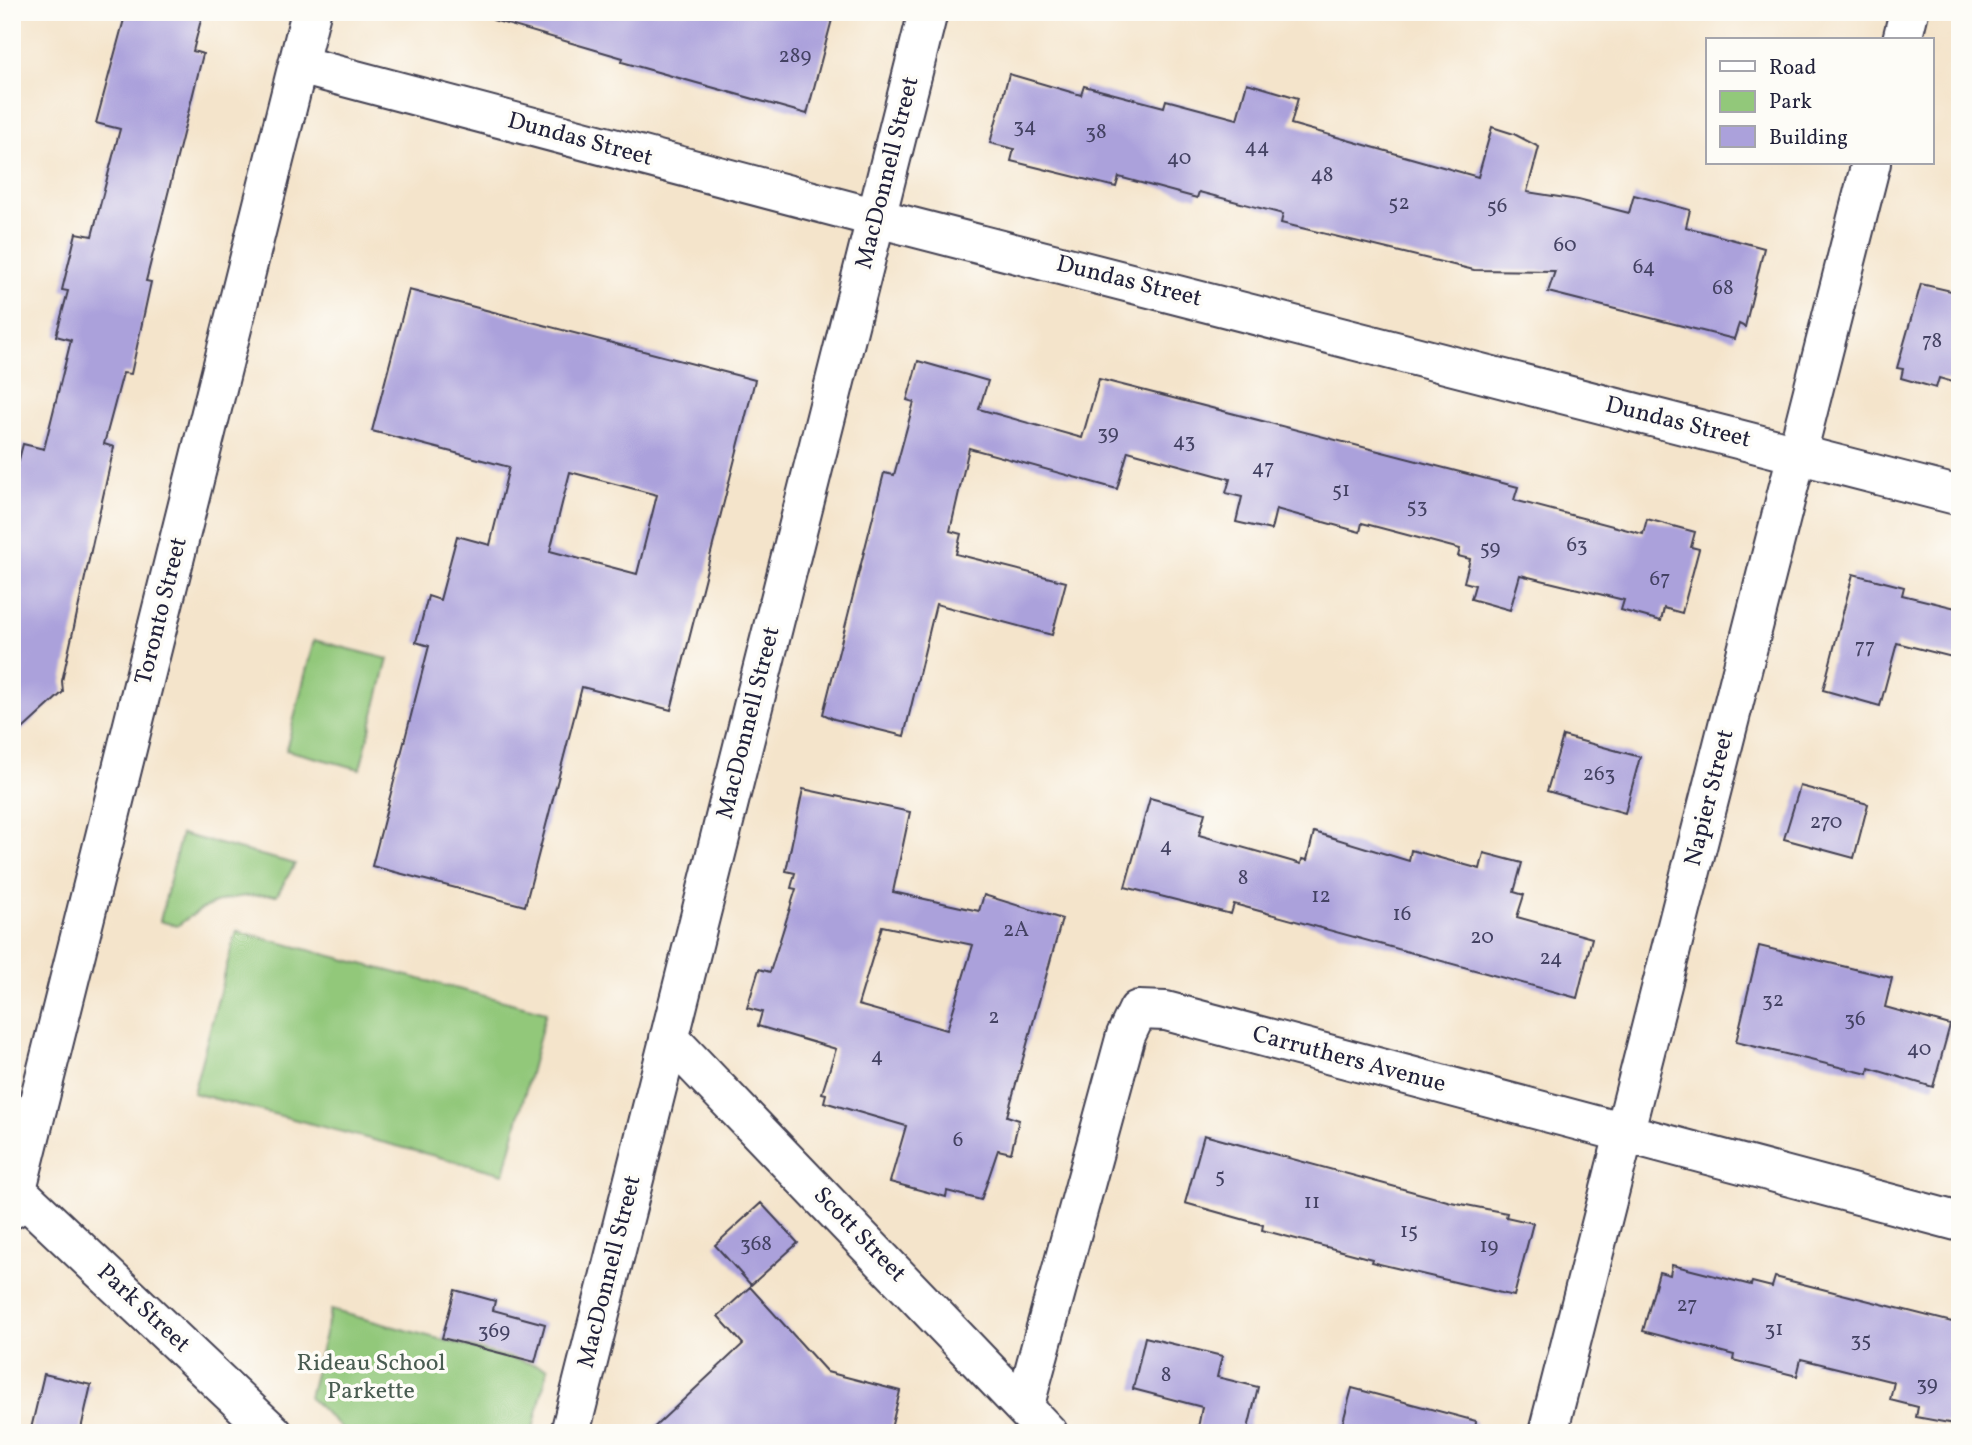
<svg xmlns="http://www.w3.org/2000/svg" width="1972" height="1445" font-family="Vollkorn,serif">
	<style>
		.green { fill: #92c87a; stroke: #5a755a; stroke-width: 2 }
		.building { fill: #aba1db; fill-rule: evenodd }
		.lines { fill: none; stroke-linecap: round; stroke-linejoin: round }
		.minor-casing { stroke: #423f51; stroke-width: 42 }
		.minor { stroke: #fff; stroke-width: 38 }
		.labels { text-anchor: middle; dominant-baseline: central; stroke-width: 7; stroke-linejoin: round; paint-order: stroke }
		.number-label { font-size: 21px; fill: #444263 }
		.street-label { font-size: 24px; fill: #22223b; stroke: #fdfcf7 }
		.park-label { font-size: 24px; fill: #495c51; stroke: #fdfcf7 }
	</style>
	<rect width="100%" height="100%" fill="#fdfcf7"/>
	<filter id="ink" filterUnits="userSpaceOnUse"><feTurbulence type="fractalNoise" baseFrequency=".0143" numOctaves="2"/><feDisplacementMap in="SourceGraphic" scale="14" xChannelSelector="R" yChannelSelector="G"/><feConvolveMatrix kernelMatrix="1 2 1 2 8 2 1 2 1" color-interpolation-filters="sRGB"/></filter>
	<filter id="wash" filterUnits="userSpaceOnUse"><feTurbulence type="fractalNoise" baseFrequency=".00686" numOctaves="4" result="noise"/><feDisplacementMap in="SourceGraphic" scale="28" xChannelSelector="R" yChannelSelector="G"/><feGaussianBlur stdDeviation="1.57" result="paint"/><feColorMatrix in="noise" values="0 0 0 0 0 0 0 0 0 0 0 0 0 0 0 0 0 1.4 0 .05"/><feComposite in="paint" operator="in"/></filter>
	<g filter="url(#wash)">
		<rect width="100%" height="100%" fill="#f4e4cb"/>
		<path class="green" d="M 314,640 L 388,659 L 360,769 L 286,750 Z
			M 181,834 L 295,864 L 277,895 C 235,894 211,899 177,926 L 160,921 Z
			M 236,931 L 546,1012 L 504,1174 L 193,1093 Z
			M 331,1310 L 548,1368 L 532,1433 L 346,1433 L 309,1397 Z"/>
		<g id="blocks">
			<path class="building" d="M 126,12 L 203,12 L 193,51 L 203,54 L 146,281 L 151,282 L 131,374 L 123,373 L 104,444 L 114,447 L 62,681 L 63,692 L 12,739 L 12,487 L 23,444 L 44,449 L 71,340 L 56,336 L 68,291 L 62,290 L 76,233 L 92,236 L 120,129 L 96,123 Z
				M 494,12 L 834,12 L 807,114 L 622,62 L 623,58 L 493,20 Z
				M 1009,74 L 1081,95 L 1084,86 L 1164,107 L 1166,100 L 1237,119 L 1247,83 L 1298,98 L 1291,124 L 1478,177 L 1492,127 L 1514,134 L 1539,147 L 1527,192 L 1578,200 L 1629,213 L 1634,195 L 1690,210 L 1686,227 L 1764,248 L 1745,327 L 1739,324 L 1734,339 L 1548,292 L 1555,271 L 1474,270 L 1281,223 L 1283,214 L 1199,192 L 1197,198 L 1119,177 L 1116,187 L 1011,161 L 1014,149 L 990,143 Z
				M 1921,284 L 1960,293 L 1960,384 L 1939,378 L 1936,388 L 1901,378 L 1903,369 L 1897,368 Z
				M 409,290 L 755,380 L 671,710 L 582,687 L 525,906 L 372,866 L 429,646 L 416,642 L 428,596 L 440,600 L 457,536 L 490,545 L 509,467 L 372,431 ZM 570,472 L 657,495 L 637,574 L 550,551 Z
				M 918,361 L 988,381 L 979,409 L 1082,438 L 1099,379 L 1518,487 L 1514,500 L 1643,534 L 1647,519 L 1695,532 L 1691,547 L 1699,549 L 1682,613 L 1664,608 L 1661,621 L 1621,610 L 1624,600 L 1520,575 L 1510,610 L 1471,599 L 1475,585 L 1464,582 L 1470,559 L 1458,556 L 1460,549 L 1362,523 L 1360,532 L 1276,509 L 1271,530 L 1236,522 L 1242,497 L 1226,493 L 1230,479 L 1128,451 L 1117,489 L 969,448 L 950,531 L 961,534 L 956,554 L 1066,582 L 1052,635 L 936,604 L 904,736 L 834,719 L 823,714 L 884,473 L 894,475 L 914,402 L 907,400 Z
				M 1853,574 L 1904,587 L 1902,595 L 1960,609 L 1960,659 L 1897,643 L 1880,706 L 1823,690 Z
				M 1563,736 L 1640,757 L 1625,813 L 1547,791 Z
				M 1800,786 L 1868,804 L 1854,858 L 1784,839 Z
				M 803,789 L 910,812 L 893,892 L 979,911 L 984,895 L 1062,919 L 1007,1116 L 1019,1120 L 1011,1153 L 998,1150 L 981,1200 L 947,1191 L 946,1197 L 890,1182 L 906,1126 L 824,1102 L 826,1094 L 822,1093 L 836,1049 L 758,1026 L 762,1012 L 747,1008 L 759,969 L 770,972 L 796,889 L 791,888 L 795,873 L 786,871 ZM 882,926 L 973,945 L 947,1030 L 858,1005 Z
				M 1150,798 L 1205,813 L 1199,835 L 1301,864 L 1302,859 L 1307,860 L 1314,832 L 1409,861 L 1411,850 L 1480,869 L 1484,853 L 1522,863 L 1514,892 L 1524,895 L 1517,917 L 1592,938 L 1577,998 L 1234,904 L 1231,914 L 1125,887 Z
				M 1759,946 L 1892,978 L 1885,1007 L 1950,1025 L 1933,1087 L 1869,1068 L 1868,1074 L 1736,1042 Z
				M 1204,1135 L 1451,1202 L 1507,1213 L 1506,1217 L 1533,1223 L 1514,1296 L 1371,1262 L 1372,1259 L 1262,1230 L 1263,1225 L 1185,1203 Z
				M 761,1203 L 798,1243 L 751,1285 L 715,1245 Z
				M 1672,1265 L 1751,1285 L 1752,1282 L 1772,1287 L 1775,1277 L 1960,1324 L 1960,1425 L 1916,1417 L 1918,1407 L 1890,1400 L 1894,1382 L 1801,1359 L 1797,1376 L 1733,1360 L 1734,1355 L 1643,1331 L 1659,1272 L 1670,1275 Z
				M 750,1287 L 827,1372 L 900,1391 L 890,1433 L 648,1433 L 743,1344 L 718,1316 Z
				M 455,1290 L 495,1301 L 493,1310 L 545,1324 L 535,1362 L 442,1338 Z
				M 1145,1337 L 1222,1356 L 1217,1377 L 1258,1387 L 1247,1433 L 1197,1433 L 1202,1407 L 1133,1389 Z
				M 44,1374 L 91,1385 L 80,1433 L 30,1433 Z
				M 1352,1388 L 1476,1421 L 1475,1433 L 1340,1433 Z"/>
		</g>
	</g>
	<g filter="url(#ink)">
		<use href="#blocks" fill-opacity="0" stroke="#423f51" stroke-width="2"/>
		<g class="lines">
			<g class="minor-casing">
				<path id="minor" d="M 1902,40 L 1909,12
					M 299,65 L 877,218 L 1960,496
					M 669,1038 L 1048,1433
					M 12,1186 L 273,1433
					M 12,1209 L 311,12
					M 1024,1408 L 1126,1035 L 1138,1010 L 1166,1011 L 1960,1222
					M 570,1433 L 928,12
					M 1548,1433 L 1871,163"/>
			</g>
			<use href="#minor" class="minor"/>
		</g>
	</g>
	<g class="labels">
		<g class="number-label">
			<text x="795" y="56">289</text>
			<text x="1025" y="126">34</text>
			<text x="1096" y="132">38</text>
			<text x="1257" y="147">44</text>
			<text x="1179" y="158">40</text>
			<text x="1322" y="175">48</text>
			<text x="1399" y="203">52</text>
			<text x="1497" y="206">56</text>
			<text x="1565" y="245">60</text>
			<text x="1644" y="267">64</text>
			<text x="1723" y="288">68</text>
			<text x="1932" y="341">78</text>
			<text x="1108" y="433">39</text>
			<text x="1184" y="441">43</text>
			<text x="1263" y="468">47</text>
			<text x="1341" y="490">51</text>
			<text x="1417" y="506">53</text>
			<text x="1577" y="545">63</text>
			<text x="1490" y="548">59</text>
			<text x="1660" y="579">67</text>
			<text x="1865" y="647">77</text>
			<text x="1599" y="774">263</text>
			<text x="1826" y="822">270</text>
			<text x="1166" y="846">4</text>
			<text x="1243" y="878">8</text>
			<text x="1321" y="896">12</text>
			<text x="1402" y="914">16</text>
			<text x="1016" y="930">2A</text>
			<text x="1482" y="937">20</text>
			<text x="1551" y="958">24</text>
			<text x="1773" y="1000">32</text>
			<text x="994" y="1017">2</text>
			<text x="1855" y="1019">36</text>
			<text x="1919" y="1049">40</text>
			<text x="877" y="1056">4</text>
			<text x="958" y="1140">6</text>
			<text x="1220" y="1176">5</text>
			<text x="1312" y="1202">11</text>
			<text x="1409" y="1231">15</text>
			<text x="756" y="1244">368</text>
			<text x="1489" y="1246">19</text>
			<text x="1687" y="1305">27</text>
			<text x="1774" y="1329">31</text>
			<text x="494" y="1331">369</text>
			<text x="1861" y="1340">35</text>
			<text x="1166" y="1375">8</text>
			<text x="1927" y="1384">39</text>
		</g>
		<g class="street-label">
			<text transform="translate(580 140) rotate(15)">Dundas Street</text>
			<text transform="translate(888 173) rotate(-76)">MacDonnell Street</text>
			<text transform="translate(1129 282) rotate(14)">Dundas Street</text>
			<text transform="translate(1678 423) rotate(14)">Dundas Street</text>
			<text transform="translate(162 611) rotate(-76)">Toronto Street</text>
			<text transform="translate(749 723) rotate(-76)">MacDonnell Street</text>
			<text transform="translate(1710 798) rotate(-76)">Napier Street</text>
			<text transform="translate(1349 1060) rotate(15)">Carruthers Avenue</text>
			<text transform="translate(859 1235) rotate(46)">Scott Street</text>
			<text transform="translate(610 1272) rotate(-76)">MacDonnell Street</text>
			<text transform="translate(143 1309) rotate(43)">Park Street</text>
		</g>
		<g class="park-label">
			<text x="371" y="1364">Rideau School<tspan x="371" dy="28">Parkette</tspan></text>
		</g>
	</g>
	<rect width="1972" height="1445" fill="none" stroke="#fdfcf7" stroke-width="42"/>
	<rect x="1706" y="38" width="228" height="126" fill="#fdfcf7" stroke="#a5a5ac" stroke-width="2"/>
	<rect x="1720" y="61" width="35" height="10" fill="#ffffff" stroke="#a5a5ac" stroke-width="2"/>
	<text x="1769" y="74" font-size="21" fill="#22223b">Road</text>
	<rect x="1720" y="91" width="35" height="21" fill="#92c87a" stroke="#a5a5ac" stroke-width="2"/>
	<text x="1769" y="108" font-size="21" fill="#22223b">Park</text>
	<rect x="1720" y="126" width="35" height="21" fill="#aba1db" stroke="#a5a5ac" stroke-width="2"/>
	<text x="1769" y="144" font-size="21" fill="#22223b">Building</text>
</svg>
